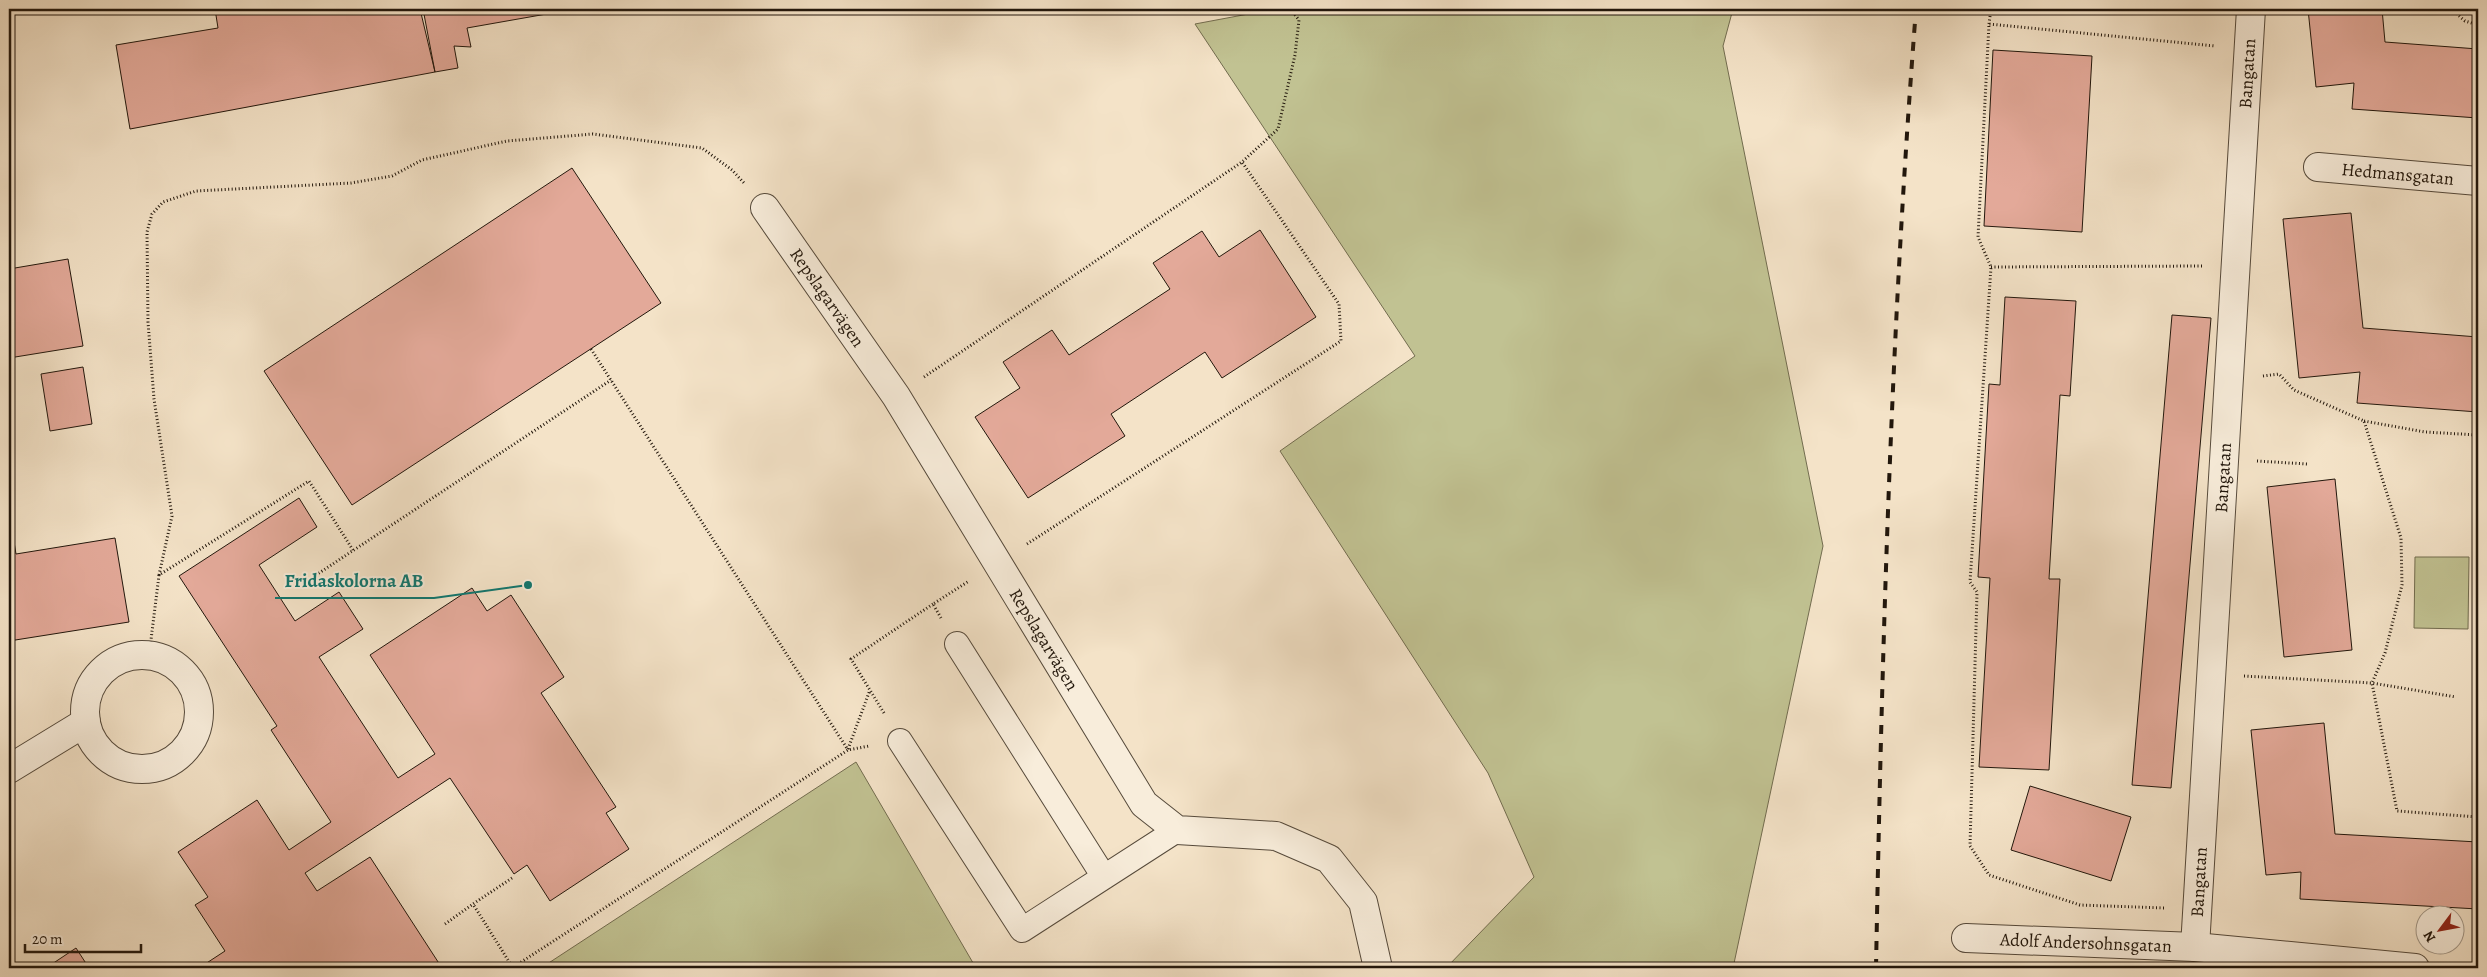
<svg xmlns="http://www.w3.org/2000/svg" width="2487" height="977" font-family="Alegreya,serif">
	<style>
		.green { fill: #c1c292; stroke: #726c4f }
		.building { fill: #e3a999; stroke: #22170c }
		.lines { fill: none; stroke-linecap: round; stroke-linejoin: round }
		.lane-casing { stroke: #564a3b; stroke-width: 26 }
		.street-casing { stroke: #564a3b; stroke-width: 30 }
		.path { stroke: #22170c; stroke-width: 3; stroke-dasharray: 1 2.5; stroke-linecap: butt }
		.lane { stroke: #f8eddb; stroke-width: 24 }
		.street { stroke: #f8eddb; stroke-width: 28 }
		.rail { stroke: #22170c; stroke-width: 4; stroke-dasharray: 9 9; stroke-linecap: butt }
		.labels { text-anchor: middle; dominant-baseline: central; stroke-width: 4; stroke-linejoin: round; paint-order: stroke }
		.street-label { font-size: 18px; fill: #22170c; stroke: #f8eddb }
		.leader { fill: none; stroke: #0f766e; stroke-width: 2 }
		.callout-dot { fill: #0f766e; stroke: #f8eddb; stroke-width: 2 }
		.callout-label { font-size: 19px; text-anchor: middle; font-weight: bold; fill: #0f766e; stroke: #f8eddb; stroke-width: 4; stroke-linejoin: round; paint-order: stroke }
	</style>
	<rect width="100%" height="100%" fill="#f4e3c8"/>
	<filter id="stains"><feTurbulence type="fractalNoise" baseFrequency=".004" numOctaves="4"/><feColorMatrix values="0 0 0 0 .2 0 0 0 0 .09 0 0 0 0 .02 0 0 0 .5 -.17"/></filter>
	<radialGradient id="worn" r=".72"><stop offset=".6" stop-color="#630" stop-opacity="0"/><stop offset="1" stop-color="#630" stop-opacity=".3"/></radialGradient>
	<path class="green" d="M 1275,9 L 1733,9 L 1723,46 L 1823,546 L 1733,968 L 1446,968 L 1534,877 L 1488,773 L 1280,451 L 1415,356 L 1195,24 Z
		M 2415,557 L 2469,557 L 2468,629 L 2414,628 Z
		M 856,762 L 976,968 L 541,968 Z"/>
	<path class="building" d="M 215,9 L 317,9 L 318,12 L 336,9 L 420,9 L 435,72 L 130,129 L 116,45 L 218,28 Z
		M 423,9 L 575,9 L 467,28 L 471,47 L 454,46 L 458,68 L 435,72 Z
		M 2308,9 L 2382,9 L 2385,42 L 2478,49 L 2478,118 L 2352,109 L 2354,83 L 2316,87 Z
		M 1993,50 L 2092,56 L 2082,232 L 1984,226 Z
		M 572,168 L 661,303 L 352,505 L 264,371 Z
		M 2351,213 L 2363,328 L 2478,337 L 2478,412 L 2357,403 L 2360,372 L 2299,378 L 2283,219 Z
		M 1260,230 L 1316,317 L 1222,378 L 1205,352 L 1111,414 L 1125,436 L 1028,498 L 975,417 L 1020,388 L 1003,362 L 1052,330 L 1069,355 L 1170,289 L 1153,263 L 1202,231 L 1219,257 Z
		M 68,259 L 83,346 L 9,358 L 9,269 Z
		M 2005,297 L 2076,301 L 2070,396 L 2060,395 L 2049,579 L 2060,579 L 2049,770 L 1979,767 L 1990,578 L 1978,577 L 1989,384 L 2000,385 Z
		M 2172,315 L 2211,318 L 2171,788 L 2132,785 Z
		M 83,367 L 92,424 L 50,431 L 41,374 Z
		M 2335,479 L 2352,650 L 2284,657 L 2267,487 Z
		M 299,498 L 317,527 L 259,565 L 295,621 L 339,592 L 363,629 L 319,657 L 398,778 L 435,754 L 370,655 L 472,588 L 487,611 L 511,595 L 564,677 L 541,693 L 616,807 L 606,813 L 629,849 L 550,901 L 527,865 L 514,874 L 450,778 L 305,873 L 317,891 L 370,857 L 442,968 L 199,968 L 225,951 L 195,905 L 208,897 L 178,852 L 257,800 L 289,850 L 331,822 L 271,730 L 277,726 L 179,576 Z
		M 9,511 L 16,554 L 115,538 L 129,622 L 9,641 Z
		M 2324,723 L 2335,834 L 2478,842 L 2478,909 L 2300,899 L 2301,872 L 2266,875 L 2251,730 Z
		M 2030,786 L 2131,817 L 2111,881 L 2011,850 Z
		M 76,948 L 89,968 L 46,968 Z"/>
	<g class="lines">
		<g class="lane-casing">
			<path id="lane" d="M 957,644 L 1104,877
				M 900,741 L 1022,930 L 1177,830"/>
		</g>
		<g class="street-casing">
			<g id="street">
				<path id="s1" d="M 2318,167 L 2478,181"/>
				<path id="s2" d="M 765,208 L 896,396 L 1144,804 L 1177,830 L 1276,836 L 1329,859 L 1363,902 L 1378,968"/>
				<circle cx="142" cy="712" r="57"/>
				<path d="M 9,769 L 86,722"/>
				<path id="s3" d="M 1966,938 L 2195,947 L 2415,968"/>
				<path id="s4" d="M 2195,947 L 2251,9"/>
			</g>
		</g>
		<path class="path" d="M 2451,9 L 2465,21 L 2478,25
			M 1989,24 L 1991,9
			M 1991,267 L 2203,266
			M 591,349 L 848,750
			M 2263,376 L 2279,374 L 2294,390 L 2364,421 L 2401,538 L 2402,585 L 2385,653 L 2372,683 L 2456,697
			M 924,377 L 1242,162 L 1278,129 L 1295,55 L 1299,20 L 1290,9
			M 2364,421 L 2425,432 L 2478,435
			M 2257,461 L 2307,464
			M 1027,544 L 1341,341 L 1339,304 L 1242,162
			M 159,575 L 172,516 L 154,399 L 148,322 L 147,232 L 152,214 L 163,202 L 196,191 L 351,183 L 392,176 L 422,160 L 507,141 L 593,134 L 702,148 L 732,170 L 744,183
			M 304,583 L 611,380
			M 941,618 L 933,604 L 969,581
			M 149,656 L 159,575 L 309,481 L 353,550
			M 2244,676 L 2372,683 L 2397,811 L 2478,817
			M 884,713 L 851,659 L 933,604
			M 848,749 L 870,690
			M 512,878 L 473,904 L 513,968
			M 2164,908 L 2080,905 L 1989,875 L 1970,846 L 1977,592 L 1970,582 L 1991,267 L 1978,237 L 1989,24 L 2215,46
			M 445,924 L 473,904
			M 512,968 L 848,750 L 869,746"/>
		<use href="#lane" class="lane"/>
		<use href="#street" class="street"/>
		<path class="rail" d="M 1876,968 C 1882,648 1891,328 1916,9"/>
	</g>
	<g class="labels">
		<g class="street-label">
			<text stroke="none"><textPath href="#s4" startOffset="875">Bangatan</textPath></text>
			<text stroke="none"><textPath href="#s1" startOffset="80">Hedmansgatan</textPath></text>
			<text stroke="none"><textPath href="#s2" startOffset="109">Repslagarvägen</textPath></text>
			<text stroke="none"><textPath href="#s4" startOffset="470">Bangatan</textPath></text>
			<text stroke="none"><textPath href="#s2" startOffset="514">Repslagarvägen</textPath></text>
			<text stroke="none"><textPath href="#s4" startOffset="65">Bangatan</textPath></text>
			<text stroke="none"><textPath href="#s3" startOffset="120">Adolf Andersohnsgatan</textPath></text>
		</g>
	</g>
	<path class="leader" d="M528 585L434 598H275"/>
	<circle class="callout-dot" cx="528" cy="585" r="5"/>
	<g class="callout-label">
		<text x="354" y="587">Fridaskolorna AB</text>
	</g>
	<rect width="2487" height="977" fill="none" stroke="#f4e3c8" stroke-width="30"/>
	<rect x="10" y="10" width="2467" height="957" fill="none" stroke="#22170c" stroke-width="2.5"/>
	<rect x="15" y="15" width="2457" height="947" fill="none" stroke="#22170c"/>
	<g transform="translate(2440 930) rotate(238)"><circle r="24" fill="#f8eddb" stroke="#a29788"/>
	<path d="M0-4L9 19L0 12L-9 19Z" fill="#8f2418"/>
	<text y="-8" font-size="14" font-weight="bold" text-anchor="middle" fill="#22170c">N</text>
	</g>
	<path d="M25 944v8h116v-8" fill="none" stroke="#22170c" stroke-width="2.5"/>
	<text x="32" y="944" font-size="15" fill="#22170c" stroke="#f8eddb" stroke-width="4" paint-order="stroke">20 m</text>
	<rect width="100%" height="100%" filter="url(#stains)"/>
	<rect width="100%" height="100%" fill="url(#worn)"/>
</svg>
